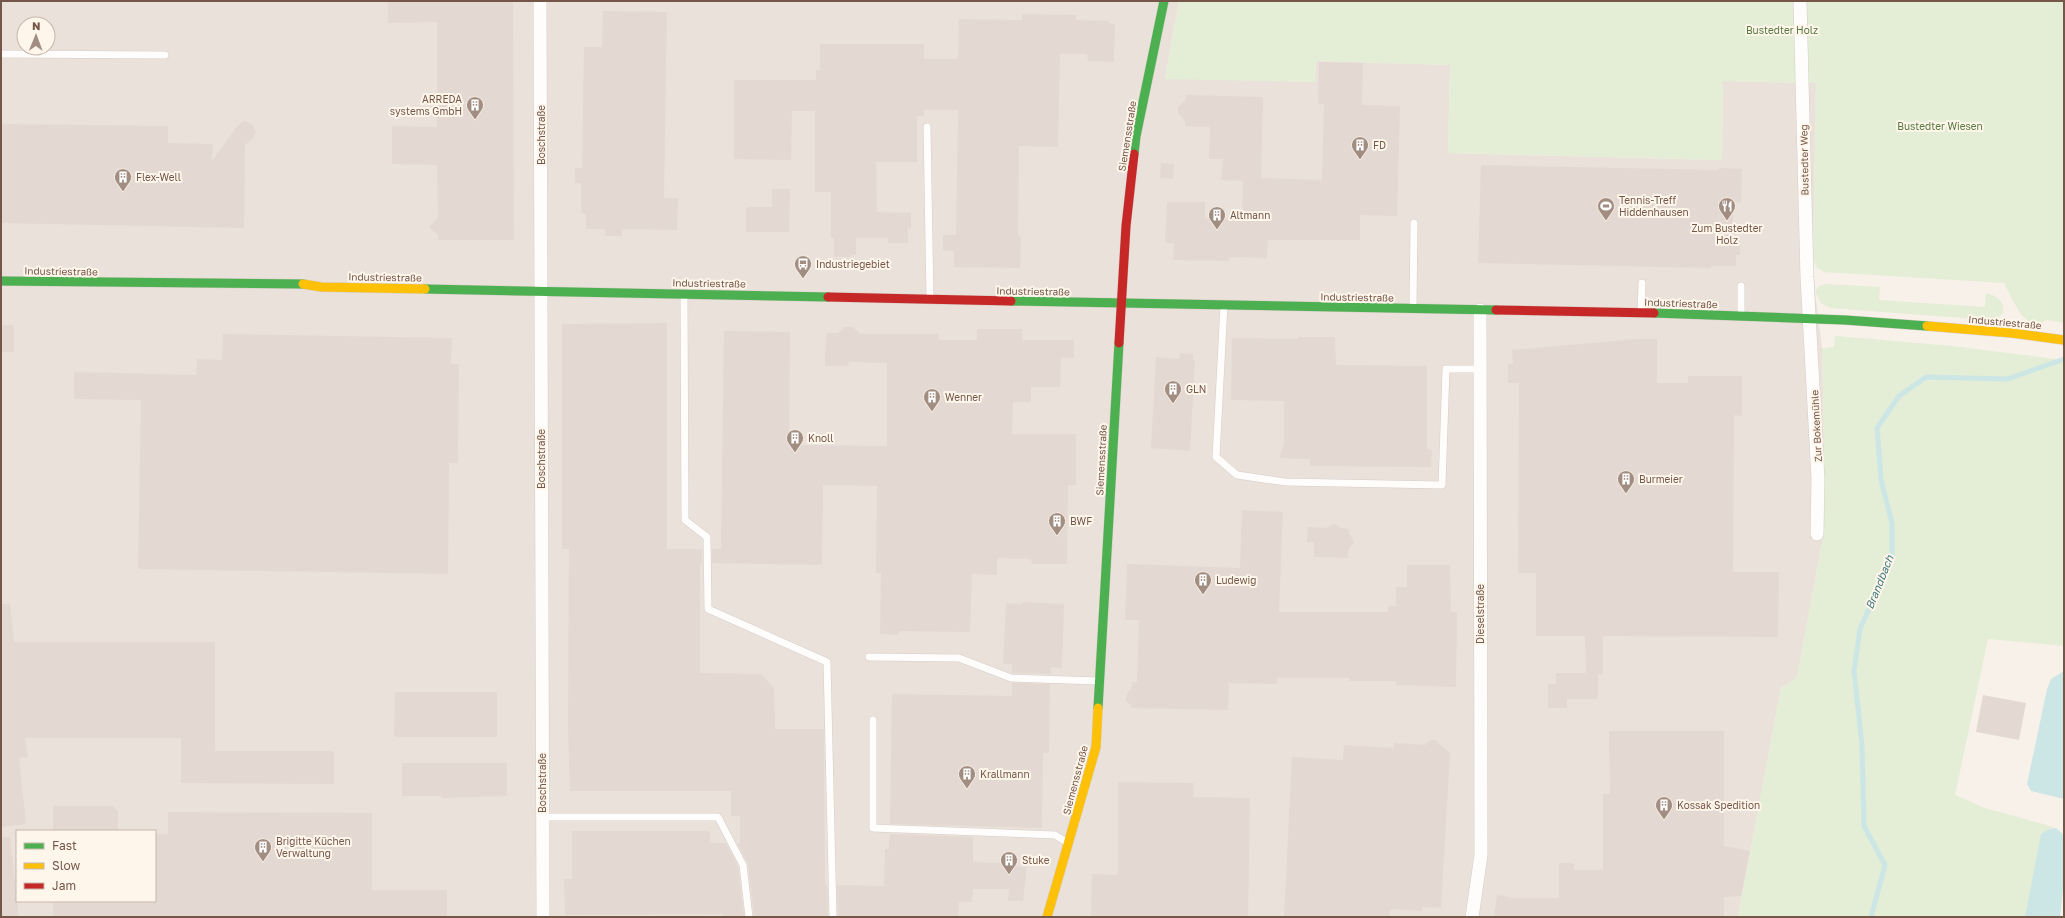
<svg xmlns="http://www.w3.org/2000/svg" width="2065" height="918" font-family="'Golos Text',sans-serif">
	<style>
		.industrial { fill: #eae1db; fill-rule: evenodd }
		.green { fill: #e4edd5 }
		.water { fill: #cce6e6 }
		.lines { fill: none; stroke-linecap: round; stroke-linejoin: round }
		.stream { stroke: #cce6e6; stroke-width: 5 }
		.building { fill: #e3d9d2 }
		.lane-casing { stroke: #d5ccc7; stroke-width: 8 }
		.street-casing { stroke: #d5ccc7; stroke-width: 14 }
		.fast-casing { stroke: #d6cdc6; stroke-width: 10 }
		.slow-casing { stroke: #d6cdc6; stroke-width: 10 }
		.jam-casing { stroke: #d6cdc6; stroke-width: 10 }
		.lane { stroke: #fefdfc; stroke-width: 7 }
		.street { stroke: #fefdfc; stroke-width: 13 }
		.fast { stroke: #4caf50; stroke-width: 9 }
		.slow { stroke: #ffc107; stroke-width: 9 }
		.jam { stroke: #c62828; stroke-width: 9 }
		.labels { text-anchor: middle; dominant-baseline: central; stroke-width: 4; stroke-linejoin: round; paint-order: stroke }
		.park-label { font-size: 10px; fill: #567a42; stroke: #fff6eb }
		.poi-label { font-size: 10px; fill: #75574a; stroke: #fff6eb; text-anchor: start }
		.street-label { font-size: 10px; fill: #75574a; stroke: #fff6eb }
		.water-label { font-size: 11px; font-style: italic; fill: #417a81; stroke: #fff6eb }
	</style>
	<rect width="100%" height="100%" fill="#f7f1ea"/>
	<path class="industrial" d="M 1,1 L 1179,1 L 1165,78 L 1315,82 L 1316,61 L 1450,65 L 1448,153 L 1722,160 L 1723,81 L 1816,83 L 1813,257 L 1815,292 L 1822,348 L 1825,490 L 1823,537 L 1797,678 L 1781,688 L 1738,917 L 1,917 ZM 24,24 L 48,24 L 48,48 L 24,48 ZM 17,831 L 155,831 L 155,901 L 17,901 Z"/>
	<path class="green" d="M 1179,1 L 2064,1 L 2064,323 L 2047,320 C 2025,335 2013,299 2004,283 L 1824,272 L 1816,267 L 1813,257 L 1816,83 L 1723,81 L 1722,160 L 1448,153 L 1450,65 L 1316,61 L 1315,82 L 1165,79 Z
		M 1826,284 L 1880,287 L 1879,300 L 1985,307 L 1986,293 C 2007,297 2010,319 1989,320 L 1830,308 L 1821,303 L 1815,292 L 1819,286 Z
		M 1835,336 L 1952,346 L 2064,360 L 2064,646 L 1988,639 L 1955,795 L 1985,808 L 2054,827 L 2049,829 L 2025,917 L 1738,917 L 1781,688 L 1797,678 L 1823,537 L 1825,490 L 1822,348 L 1834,347 Z"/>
	<path class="water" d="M 2064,671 L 2064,799 L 2031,791 L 2027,784 L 2047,689 L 2051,679 Z
		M 2056,828 L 2064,835 L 2064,878 L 2060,917 L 2025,917 L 2041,834 L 2049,829 Z"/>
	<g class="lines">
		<path class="stream" d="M 1871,917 L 1885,865 L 1864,826 L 1862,745 L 1854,671 L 1860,629 L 1892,557 L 1892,523 L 1881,480 L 1877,428 L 1899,396 L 1926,377 L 2008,379 L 2064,359"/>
	</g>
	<path class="building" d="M 388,1 L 513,1 L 514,240 L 438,240 L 438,235 L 429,227 L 438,218 L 437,165 L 392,164 L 392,126 L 437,127 L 437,22 L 388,23 Z
		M 603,11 L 667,12 L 664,198 L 678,198 L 677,230 L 622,229 L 622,236 L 605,236 L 605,229 L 586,229 L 586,214 L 581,213 L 581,183 L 575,183 L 575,168 L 582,168 L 584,47 L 602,47 Z
		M 1022,14 L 1076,15 L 1076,20 L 1109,21 L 1109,23 L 1115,24 L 1114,62 L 1088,61 L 1087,54 L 1060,54 L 1058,147 L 1019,146 L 1018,235 L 1021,237 L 1020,268 L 954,267 L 954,251 L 943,250 L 943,235 L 956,235 L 958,110 L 924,110 L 924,116 L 917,116 L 917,162 L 876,162 L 877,212 L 911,213 L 911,229 L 908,228 L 908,243 L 888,243 L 888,238 L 856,238 L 856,255 L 852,254 L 852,257 L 834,257 L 834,238 L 831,238 L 831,192 L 815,192 L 815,111 L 792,111 L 791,160 L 734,159 L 734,80 L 816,80 L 816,70 L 820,70 L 820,44 L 924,44 L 924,59 L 958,59 L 959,19 L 1022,20 Z
		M 1319,62 L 1363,63 L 1362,105 L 1400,106 L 1397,216 L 1360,215 L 1360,240 L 1268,240 L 1267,258 L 1229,257 L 1229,261 L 1173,260 L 1174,243 L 1165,243 L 1167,202 L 1205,202 L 1205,218 L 1242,219 L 1243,181 L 1221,180 L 1223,159 L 1209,159 L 1210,127 L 1185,126 L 1185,121 L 1178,113 L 1178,107 L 1186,99 L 1186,95 L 1263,97 L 1261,178 L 1322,180 L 1324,104 L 1318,104 Z
		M 245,121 L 253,125 L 256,132 L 252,139 L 245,145 L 244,228 L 1,223 L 1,124 L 168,126 L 168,143 L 213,144 L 212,161 L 238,125 Z
		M 1161,163 L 1174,164 L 1173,179 L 1160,178 Z
		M 1481,165 L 1719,170 L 1719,168 L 1742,169 L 1741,203 L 1733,202 L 1733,240 L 1740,240 L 1740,255 L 1736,255 L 1736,266 L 1711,266 L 1711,268 L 1478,263 Z
		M 772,189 L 790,189 L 789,232 L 746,232 L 746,207 L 772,207 Z
		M 667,323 L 667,549 L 702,549 L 702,563 L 700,563 L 700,673 L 761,674 L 774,688 L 775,729 L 824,729 L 825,885 L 827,885 L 828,916 L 754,916 L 748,864 L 737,843 L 740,843 L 740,816 L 731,816 L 731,791 L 570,791 L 568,726 L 569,549 L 562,549 L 562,324 Z
		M 1,325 L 14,325 L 14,352 L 1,352 Z
		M 845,327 L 853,327 L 859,333 L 868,334 L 939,334 L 939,340 L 977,340 L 977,329 L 1022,329 L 1022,340 L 1074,340 L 1074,358 L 1061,358 L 1060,387 L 1031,387 L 1031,402 L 1013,402 L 1012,434 L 1076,434 L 1076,485 L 1068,485 L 1067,564 L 1033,564 L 1030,559 L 997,558 L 997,575 L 972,574 L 970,632 L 899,631 L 899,635 L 880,634 L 881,573 L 876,573 L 877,486 L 823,485 L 822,565 L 712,563 L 712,549 L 721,549 L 724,331 L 790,332 L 789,445 L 887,446 L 887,363 L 849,362 L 848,366 L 825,366 L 826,333 L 838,333 Z
		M 223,334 L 452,338 L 451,364 L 459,364 L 458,463 L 449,463 L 448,574 L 138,569 L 141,400 L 74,399 L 74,372 L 196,375 L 197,359 L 222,360 Z
		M 1298,337 L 1335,337 L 1336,365 L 1427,366 L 1427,449 L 1432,450 L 1431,467 L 1310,466 L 1310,459 L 1279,458 L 1284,444 L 1284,401 L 1231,400 L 1232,338 L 1298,339 Z
		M 1636,339 L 1657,339 L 1657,383 L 1688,383 L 1688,376 L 1742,376 L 1742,416 L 1734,415 L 1733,572 L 1779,572 L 1778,637 L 1603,636 L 1603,674 L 1598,674 L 1598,699 L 1567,699 L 1567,708 L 1548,708 L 1548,684 L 1556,684 L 1556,673 L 1586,673 L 1585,636 L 1536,636 L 1536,573 L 1518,573 L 1519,383 L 1508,383 L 1508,364 L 1513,364 L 1512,350 Z
		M 1180,353 L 1193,354 L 1193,360 L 1195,360 L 1190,451 L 1151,448 L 1156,357 L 1179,359 Z
		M 1242,510 L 1283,512 L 1279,612 L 1388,612 L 1388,606 L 1396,606 L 1396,587 L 1407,587 L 1407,565 L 1450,565 L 1451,612 L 1457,612 L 1456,687 L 1396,685 L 1396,681 L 1349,681 L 1349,678 L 1277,678 L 1277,684 L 1229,683 L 1228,710 L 1131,708 L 1131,705 L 1126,701 L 1126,695 L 1131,689 L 1132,682 L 1137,682 L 1139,620 L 1125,620 L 1127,564 L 1240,568 Z
		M 1334,523 L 1341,528 L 1349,529 L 1349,533 L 1354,542 L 1348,550 L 1348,558 L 1314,557 L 1314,542 L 1307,542 L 1308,527 L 1326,528 Z
		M 1023,602 L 1064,604 L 1062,668 L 1051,667 L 1051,674 L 1012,673 L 1012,664 L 1003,664 L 1006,603 L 1022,604 Z
		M 1,604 L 10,604 L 14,642 L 215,642 L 215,751 L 334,751 L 334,784 L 181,783 L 181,738 L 25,738 L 28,757 L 19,758 L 26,824 L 1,827 Z
		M 1012,683 L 1050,684 L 1049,753 L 1043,753 L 1042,828 L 890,824 L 892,694 L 1012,696 Z
		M 395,692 L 497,692 L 497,737 L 394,737 Z
		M 1983,695 L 2026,703 L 2019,740 L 1976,732 Z
		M 1609,731 L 1724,731 L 1724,846 L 1750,851 L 1741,896 L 1724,897 L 1724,917 L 1494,917 L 1497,895 L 1514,898 L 1559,898 L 1559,863 L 1574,863 L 1574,870 L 1603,870 L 1603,794 L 1610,794 Z
		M 1430,740 L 1435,740 L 1450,753 L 1441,908 L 1422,907 L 1422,911 L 1390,909 L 1389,917 L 1284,917 L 1292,757 L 1343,760 L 1344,745 L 1394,748 L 1394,743 L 1425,745 Z
		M 402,763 L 507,763 L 507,796 L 442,798 L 441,796 L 402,796 Z
		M 1118,782 L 1194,783 L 1193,797 L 1250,798 L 1248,917 L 1091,917 L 1092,874 L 1118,875 Z
		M 53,806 L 113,806 L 118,811 L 118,831 L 53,831 Z
		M 168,812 L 372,813 L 372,890 L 447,890 L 447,917 L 53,917 L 53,901 L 155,901 L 155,834 L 168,834 Z
		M 572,831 L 710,831 L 710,843 L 726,843 L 738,866 L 744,916 L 723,917 L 723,914 L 565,915 L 564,879 L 572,879 Z
		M 890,834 L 973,837 L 973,862 L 1008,863 L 1008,866 L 1027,867 L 1023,901 L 1008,901 L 1009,889 L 973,889 L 972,902 L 959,902 L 958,917 L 838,916 L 837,885 L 884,886 L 885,849 L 889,849 Z
		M 1,837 L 10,837 L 19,917 L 1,917 Z"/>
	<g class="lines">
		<g class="lane-casing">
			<path id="lane" d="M 1,54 L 165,55
				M 927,127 L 930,299
				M 1741,286 L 1741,316
				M 684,294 L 685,520 L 707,537 L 708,609 L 827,662 L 833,917
				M 1224,305 L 1216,457 L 1237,475 L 1285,482 L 1442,485 L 1446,369 L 1480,369
				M 1413,308 L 1414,223
				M 1641,313 L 1642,283
				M 869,657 L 959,658 L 1011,678 L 1098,681
				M 873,720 L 873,828 L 1055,835 L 1068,843
				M 542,817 L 718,817 L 743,865 L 749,917"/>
		</g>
		<g class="street-casing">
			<path id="street" d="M 540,1 L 543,917
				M 1800,1 L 1807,277 L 1818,479 L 1817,534
				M 1472,917 L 1481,855 L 1480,310"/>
		</g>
		<g class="fast-casing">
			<path id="fast" d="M 1134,154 L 1136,136 L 1164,1
				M 1,281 L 303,284
				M 425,289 L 828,297
				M 1011,301 L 1496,310
				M 1654,313 L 1845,320 L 1927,326
				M 1098,708 L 1119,343"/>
		</g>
		<g class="slow-casing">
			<path id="slow" d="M 303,284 L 321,287 L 425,289
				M 1927,326 L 2012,333 L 2064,340
				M 1047,917 L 1096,747 L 1098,708"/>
		</g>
		<g class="jam-casing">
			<path id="jam" d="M 828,297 L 1011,301
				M 1496,310 L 1654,313
				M 1119,343 L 1126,226 L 1134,154"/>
		</g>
		<use href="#lane" class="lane"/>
		<use href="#street" class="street"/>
		<use href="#fast" class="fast"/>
		<use href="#slow" class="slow"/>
		<use href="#jam" class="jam"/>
	</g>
	<defs>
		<g id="building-pin" transform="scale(0.9)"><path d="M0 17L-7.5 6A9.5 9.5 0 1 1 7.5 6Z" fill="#a28d82" stroke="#fff6eb"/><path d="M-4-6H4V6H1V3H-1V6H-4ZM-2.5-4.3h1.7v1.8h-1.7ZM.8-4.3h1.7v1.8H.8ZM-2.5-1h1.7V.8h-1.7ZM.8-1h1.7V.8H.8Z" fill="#fff"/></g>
		<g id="stadium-pin" transform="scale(0.9)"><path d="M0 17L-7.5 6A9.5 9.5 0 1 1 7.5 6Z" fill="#a28d82" stroke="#fff6eb"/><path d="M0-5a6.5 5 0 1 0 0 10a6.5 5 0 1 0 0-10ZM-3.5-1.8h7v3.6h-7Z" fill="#fff"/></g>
		<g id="restaurant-pin" transform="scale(0.9)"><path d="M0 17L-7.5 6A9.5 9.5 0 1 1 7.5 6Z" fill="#a28d82" stroke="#fff6eb"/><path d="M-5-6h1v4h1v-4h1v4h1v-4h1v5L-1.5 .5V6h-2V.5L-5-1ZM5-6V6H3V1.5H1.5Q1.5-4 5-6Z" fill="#fff"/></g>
		<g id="bus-pin" transform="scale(0.9)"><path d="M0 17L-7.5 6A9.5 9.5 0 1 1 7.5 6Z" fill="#a28d82" stroke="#fff6eb"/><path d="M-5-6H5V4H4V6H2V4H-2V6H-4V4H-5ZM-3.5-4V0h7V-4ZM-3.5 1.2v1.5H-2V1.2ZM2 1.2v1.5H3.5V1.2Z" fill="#fff"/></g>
	</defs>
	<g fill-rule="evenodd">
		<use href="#building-pin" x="475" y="105"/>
		<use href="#building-pin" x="1360" y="145"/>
		<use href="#building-pin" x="123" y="177"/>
		<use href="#stadium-pin" x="1606" y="206"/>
		<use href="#restaurant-pin" x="1727" y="206"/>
		<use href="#building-pin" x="1217" y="215"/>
		<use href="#bus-pin" x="803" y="264"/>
		<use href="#building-pin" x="1173" y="389"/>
		<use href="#building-pin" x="932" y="397"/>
		<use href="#building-pin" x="795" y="438"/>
		<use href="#building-pin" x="1626" y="479"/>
		<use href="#building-pin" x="1057" y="521"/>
		<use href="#building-pin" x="1203" y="580"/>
		<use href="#building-pin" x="967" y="774"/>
		<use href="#building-pin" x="1664" y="805"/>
		<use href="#building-pin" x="263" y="847"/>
		<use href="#building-pin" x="1009" y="860"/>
	</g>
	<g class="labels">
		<g class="park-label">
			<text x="1782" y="30">Bustedter Holz</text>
			<text x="1940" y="126">Bustedter Wiesen</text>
		</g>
		<g class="poi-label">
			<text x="462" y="99" text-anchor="end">ARREDA<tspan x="462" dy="12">systems GmbH</tspan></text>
			<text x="1373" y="145">FD</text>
			<text x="136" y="177">Flex-Well</text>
			<text x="1619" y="200">Tennis-Treff<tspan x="1619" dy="12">Hiddenhausen</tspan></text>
			<text x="1230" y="215">Altmann</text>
			<text x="1727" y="228" text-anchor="middle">Zum Bustedter<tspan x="1727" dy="12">Holz</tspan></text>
			<text x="816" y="264">Industriegebiet</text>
			<text x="1186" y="389">GLN</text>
			<text x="945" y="397">Wenner</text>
			<text x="808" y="438">Knoll</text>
			<text x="1639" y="479">Burmeier</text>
			<text x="1070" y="521">BWF</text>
			<text x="1216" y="580">Ludewig</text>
			<text x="980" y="774">Krallmann</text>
			<text x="1677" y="805">Kossak Spedition</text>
			<text x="276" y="841">Brigitte Küchen<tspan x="276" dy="12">Verwaltung</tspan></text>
			<text x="1022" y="860">Stuke</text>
		</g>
		<g class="street-label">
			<text transform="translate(541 135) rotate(-90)">Boschstraße</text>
			<text transform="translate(1127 136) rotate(-81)">Siemensstraße</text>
			<text transform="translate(1804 160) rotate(-91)">Bustedter Weg</text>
			<text transform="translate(61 271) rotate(1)">Industriestraße</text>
			<text transform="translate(385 277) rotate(1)">Industriestraße</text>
			<text transform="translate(709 283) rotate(1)">Industriestraße</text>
			<text transform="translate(1033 291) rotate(1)">Industriestraße</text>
			<text transform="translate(1357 297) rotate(1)">Industriestraße</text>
			<text transform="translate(1681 303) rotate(2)">Industriestraße</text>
			<text transform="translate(2005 322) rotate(5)">Industriestraße</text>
			<text transform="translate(1816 426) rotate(-93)">Zur Bokemühle</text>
			<text transform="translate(541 459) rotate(-90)">Boschstraße</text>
			<text transform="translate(1101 460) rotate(-87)">Siemensstraße</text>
			<text transform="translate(1480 614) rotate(-90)">Dieselstraße</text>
			<text transform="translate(1075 780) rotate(-75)">Siemensstraße</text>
			<text transform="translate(542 783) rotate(-90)">Boschstraße</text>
		</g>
		<g class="water-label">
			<text transform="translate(1879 582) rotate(-68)">Brandbach</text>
		</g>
	</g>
	<rect width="2065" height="918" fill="none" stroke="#75574a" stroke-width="4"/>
	<rect x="16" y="830" width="140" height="72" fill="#fff6eb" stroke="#c8b6ab"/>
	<rect x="24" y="843" width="20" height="6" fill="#4caf50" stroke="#c8b6ab"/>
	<text x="52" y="850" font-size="12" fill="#75574a">Fast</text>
	<rect x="24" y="863" width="20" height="6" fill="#ffc107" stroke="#c8b6ab"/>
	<text x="52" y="870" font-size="12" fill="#75574a">Slow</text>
	<rect x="24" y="883" width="20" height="6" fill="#c62828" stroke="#c8b6ab"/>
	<text x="52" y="890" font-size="12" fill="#75574a">Jam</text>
	<g transform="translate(36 36) rotate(1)"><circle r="19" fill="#fff6eb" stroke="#c8b6ab"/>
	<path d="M0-3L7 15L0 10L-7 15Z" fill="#a28d82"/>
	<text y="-6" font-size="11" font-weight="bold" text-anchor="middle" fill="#75574a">N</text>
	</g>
</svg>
